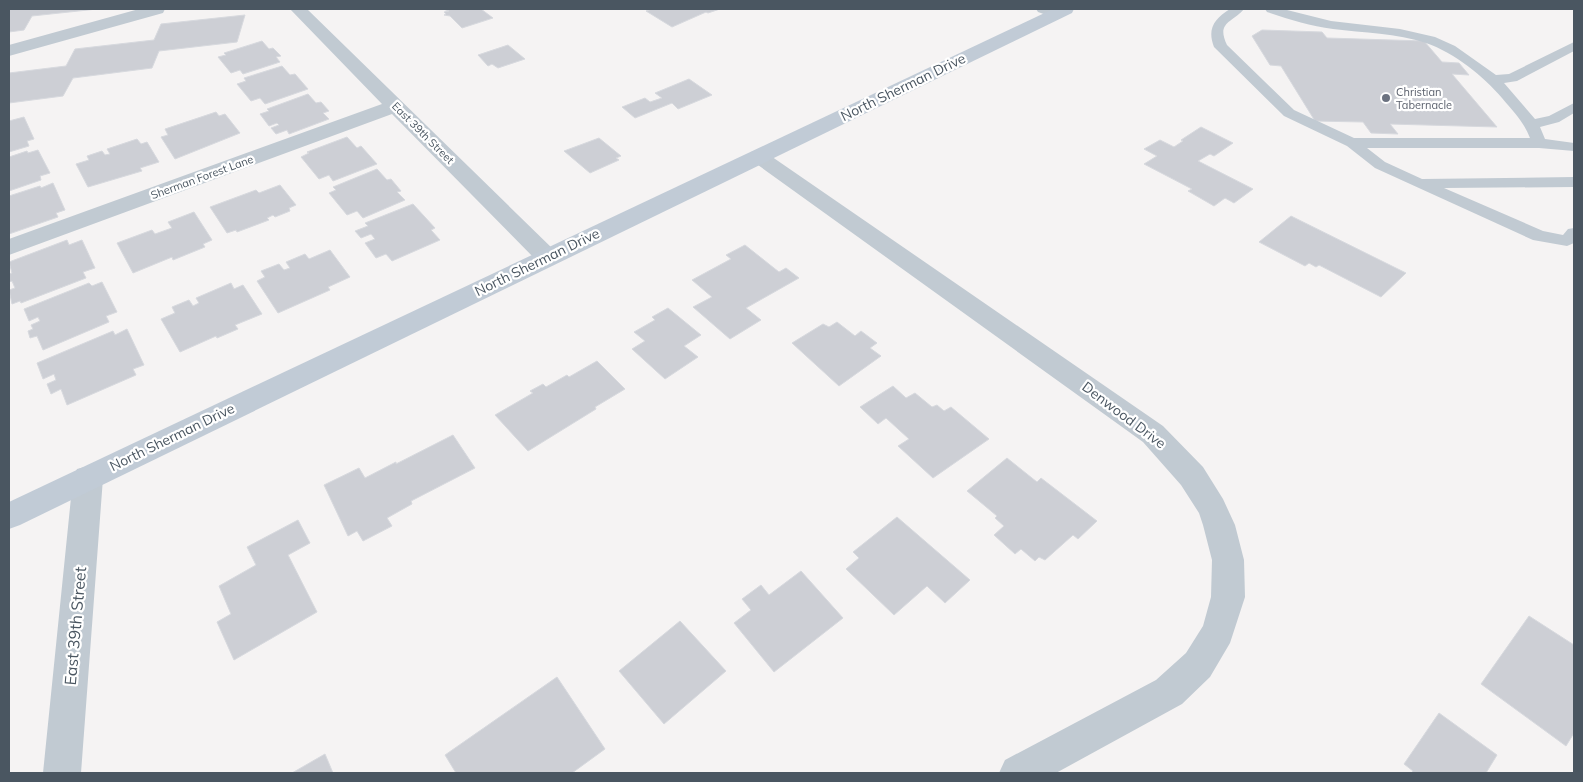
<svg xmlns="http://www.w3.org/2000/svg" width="1583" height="782" font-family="Mulish,sans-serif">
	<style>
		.building { fill: #cdcfd5; stroke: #d7d9de }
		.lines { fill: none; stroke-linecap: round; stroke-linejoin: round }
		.service { fill: #c1cad2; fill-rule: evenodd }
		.minor { fill: #c1cad2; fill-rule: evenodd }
		.secondary { fill: #c1cbd6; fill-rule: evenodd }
		.worship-dot { fill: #6b7280; stroke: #fff; stroke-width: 2 }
		.labels { text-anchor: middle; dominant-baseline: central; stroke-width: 4.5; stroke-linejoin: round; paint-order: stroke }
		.far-worship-label { font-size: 11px; fill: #5b616d; stroke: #fff; text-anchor: start }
		.far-street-label { font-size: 11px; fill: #4a5661; stroke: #fff }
		.street-label { font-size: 14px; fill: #4a5661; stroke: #fff }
		.near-street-label { font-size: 16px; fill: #4a5661; stroke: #fff }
	</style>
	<rect width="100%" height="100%" fill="#f5f3f3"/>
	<path class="building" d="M 9,9 L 97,9 L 32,16 L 24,30 L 9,32 Z
		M 443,9 L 481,9 L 493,18 L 462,28 L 450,16 L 444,15 L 446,14 L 444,12 L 449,11 Z
		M 652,9 L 720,9 L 708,13 L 706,12 L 672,27 L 646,11 Z
		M 245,15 L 237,42 L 159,51 L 152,68 L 73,78 L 63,96 L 9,103 L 9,73 L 66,66 L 75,49 L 154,40 L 161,24 Z
		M 1262,30 L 1322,32 L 1327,38 L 1424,41 L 1442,62 L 1459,63 L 1469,75 L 1452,74 L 1497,127 L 1390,124 L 1398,134 L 1371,133 L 1363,122 L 1315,121 L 1281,66 L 1270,65 L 1252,36 Z
		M 262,41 L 269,49 L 273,48 L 281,56 L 276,57 L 280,62 L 243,74 L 240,70 L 231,73 L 218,57 L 226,55 L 224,53 Z
		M 508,45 L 525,59 L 498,68 L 492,64 L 488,66 L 478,55 Z
		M 282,66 L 290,75 L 295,74 L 308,89 L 265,104 L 260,98 L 251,101 L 237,84 L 246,81 L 244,78 Z
		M 689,79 L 712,95 L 678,109 L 672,103 L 635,118 L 622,107 L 645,98 L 650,102 L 662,98 L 655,93 Z
		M 308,94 L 316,103 L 321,102 L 329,111 L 323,113 L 329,119 L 289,134 L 287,130 L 276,134 L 271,128 L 279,125 L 277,123 L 269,126 L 260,114 L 269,111 L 267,109 Z
		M 216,112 L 219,116 L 225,114 L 240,133 L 175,159 L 161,137 L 168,135 L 165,129 Z
		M 24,117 L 34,139 L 27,141 L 29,146 L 9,152 L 9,121 Z
		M 1201,127 L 1233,143 L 1214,156 L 1210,154 L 1198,161 L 1253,189 L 1234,203 L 1225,198 L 1214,206 L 1188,191 L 1192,189 L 1144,164 L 1157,156 L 1144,149 L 1160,140 L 1174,147 L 1183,141 L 1181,140 Z
		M 347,137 L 357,148 L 361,146 L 377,164 L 333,181 L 329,175 L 319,179 L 301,157 L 309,153 L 307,152 Z
		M 599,138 L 621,156 L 616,158 L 619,160 L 590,173 L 564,151 Z
		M 137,139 L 141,144 L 147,142 L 159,162 L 140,168 L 142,171 L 88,187 L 76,164 L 89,160 L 87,156 L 102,151 L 105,155 L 110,154 L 107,149 Z
		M 38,150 L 50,173 L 40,176 L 41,180 L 9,191 L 9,157 L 27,151 L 28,153 Z
		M 377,169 L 387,180 L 391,179 L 401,191 L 397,192 L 405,200 L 363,218 L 357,211 L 347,215 L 329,193 L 336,190 L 333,187 Z
		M 53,183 L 65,210 L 56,213 L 58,217 L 9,234 L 9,196 L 40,186 L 41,188 Z
		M 280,185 L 296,205 L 289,208 L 290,211 L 275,217 L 273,215 L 267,218 L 269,220 L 237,232 L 236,230 L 227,233 L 210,207 L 256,190 L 259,193 Z
		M 413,204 L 435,228 L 431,230 L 440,240 L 392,261 L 386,254 L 376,258 L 365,243 L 375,239 L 371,234 L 361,238 L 355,231 L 368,226 L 365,223 Z
		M 194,212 L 212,240 L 203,244 L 205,247 L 173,260 L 172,257 L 133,273 L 117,243 L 152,230 L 155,234 L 172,228 L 168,222 Z
		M 1291,216 L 1406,273 L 1381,297 L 1319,265 L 1316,267 L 1309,263 L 1305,266 L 1259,242 Z
		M 67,240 L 69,245 L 82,240 L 95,268 L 83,272 L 86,278 L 21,303 L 20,301 L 12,304 L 9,290 L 15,288 L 12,281 L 9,282 L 9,274 L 12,273 L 9,262 Z
		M 745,245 L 779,272 L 786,268 L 799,278 L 746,308 L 761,320 L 730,339 L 693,307 L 712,297 L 692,280 L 731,259 L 726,255 Z
		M 330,250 L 350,277 L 328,287 L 330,290 L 278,313 L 257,281 L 265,277 L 261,271 L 279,264 L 284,270 L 290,268 L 286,262 L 305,254 L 309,259 Z
		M 102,282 L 117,312 L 106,316 L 109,322 L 43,350 L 37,336 L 30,338 L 28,331 L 33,329 L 31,325 L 40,321 L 38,317 L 29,321 L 24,309 L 89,283 L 92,286 Z
		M 231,283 L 234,289 L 243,285 L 262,314 L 235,325 L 238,329 L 217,338 L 216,336 L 180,352 L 161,319 L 175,313 L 172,307 L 189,300 L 193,306 L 199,303 L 196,298 Z
		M 668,308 L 701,335 L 684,346 L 698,357 L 665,379 L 632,349 L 645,341 L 634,332 L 655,320 L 652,317 Z
		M 837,322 L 855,336 L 861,331 L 877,343 L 870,348 L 881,356 L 839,386 L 792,343 L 823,324 L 829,327 Z
		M 127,329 L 144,365 L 133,369 L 136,375 L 67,405 L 61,389 L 51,394 L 47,384 L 56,380 L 54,374 L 43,379 L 37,363 L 113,331 L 115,335 Z
		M 597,361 L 625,389 L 595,407 L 596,409 L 528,451 L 495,415 L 533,393 L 530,391 L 543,384 L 546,387 L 567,375 L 569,377 Z
		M 893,386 L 906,398 L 915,393 L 932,407 L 937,405 L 944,411 L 951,407 L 989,439 L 933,478 L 898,446 L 909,439 L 886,418 L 878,424 L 860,407 Z
		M 453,435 L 475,468 L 411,501 L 412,504 L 387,518 L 392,526 L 363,541 L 357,531 L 348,536 L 324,485 L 359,468 L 365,478 L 396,462 L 396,464 Z
		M 1007,458 L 1037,482 L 1041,478 L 1097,521 L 1078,539 L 1073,535 L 1045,560 L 1039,557 L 1035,561 L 1021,549 L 1015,554 L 994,535 L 1004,526 L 995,518 L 997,516 L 967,491 Z
		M 897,517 L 970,580 L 945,603 L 927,586 L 894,615 L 846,569 L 859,558 L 853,552 Z
		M 298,520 L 310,543 L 288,555 L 317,612 L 234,660 L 217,622 L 231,614 L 219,586 L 256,565 L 247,547 Z
		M 801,571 L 843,618 L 774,672 L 734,623 L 751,610 L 742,599 L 761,585 L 769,595 Z
		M 1529,616 L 1574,645 L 1574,733 L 1566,746 L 1481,684 Z
		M 680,621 L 726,671 L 664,724 L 619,671 Z
		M 557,677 L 605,749 L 572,773 L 456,773 L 445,755 Z
		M 1439,713 L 1497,755 L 1486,773 L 1411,773 L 1413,771 L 1404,764 Z
		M 325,754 L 333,773 L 292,773 Z"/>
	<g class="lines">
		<path class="service" d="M 1036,9 L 1053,9 L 1061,14 L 1055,18 L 1038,12 Z
			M 1230,9 L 1244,9 C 1232,23 1216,22 1227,45 L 1294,110 L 1354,138 L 1530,138 C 1524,122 1513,111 1502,98 C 1483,76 1455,53 1426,43 C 1397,33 1363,33 1333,29 C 1310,26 1288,19 1267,12 L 1265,9 L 1283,9 L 1331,21 L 1400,29 L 1435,37 L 1455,46 L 1496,75 L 1509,74 L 1574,42 L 1574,51 L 1517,81 L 1504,83 L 1535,119 L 1549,116 L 1574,103 L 1574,113 L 1559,122 L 1540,127 L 1545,139 L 1574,143 L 1574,151 L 1539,148 L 1367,148 L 1385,162 L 1422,179 L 1574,177 L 1574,187 L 1444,188 L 1543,231 L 1563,235 L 1568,229 L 1574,228 L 1574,243 L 1567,246 L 1533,240 L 1375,168 L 1347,146 L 1284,116 L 1214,47 C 1207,29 1214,19 1230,9 Z"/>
		<path class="minor" d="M 139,9 L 165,9 L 163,13 L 9,56 L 9,45 Z
			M 290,9 L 307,9 L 555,251 L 559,257 L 555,263 L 547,265 L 539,263 L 392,114 L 9,255 L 9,239 L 382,104 Z
			M 758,150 L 765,152 L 1163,426 L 1203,467 L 1223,499 L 1235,525 L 1244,560 L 1245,597 L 1230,643 L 1210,677 L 1182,704 L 1056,773 L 999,773 L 1005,760 L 1156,680 L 1186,653 L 1203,626 L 1211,597 L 1212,560 L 1203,525 L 1199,513 L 1181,485 L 1143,442 L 751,160 L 747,156 L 751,152 Z
			M 88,466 L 99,469 L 103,478 L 81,773 L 43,773 L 73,478 L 77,469 Z"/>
		<path class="secondary" d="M 1053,9 L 1074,9 L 1072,13 L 20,525 L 9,529 L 9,502 Z"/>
	</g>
	<circle class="worship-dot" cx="1386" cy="98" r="5"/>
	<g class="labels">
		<g class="far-worship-label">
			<text x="1396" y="92">Christian<tspan x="1396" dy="13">Tabernacle</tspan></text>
		</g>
		<g class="far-street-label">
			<text transform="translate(423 133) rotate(45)">East 39th Street</text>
			<text transform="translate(202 177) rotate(-20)">Sherman Forest Lane</text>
		</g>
		<g class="street-label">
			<text transform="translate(903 87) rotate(-26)">North Sherman Drive</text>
			<text transform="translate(537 262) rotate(-26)">North Sherman Drive</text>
			<text transform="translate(1124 415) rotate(37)">Denwood Drive</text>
			<text transform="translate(172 437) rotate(-26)">North Sherman Drive</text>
		</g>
		<g class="near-street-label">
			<text transform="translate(75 626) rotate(-85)">East 39th Street</text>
		</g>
	</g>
	<rect width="1583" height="782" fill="none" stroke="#4a5661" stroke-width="20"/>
</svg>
